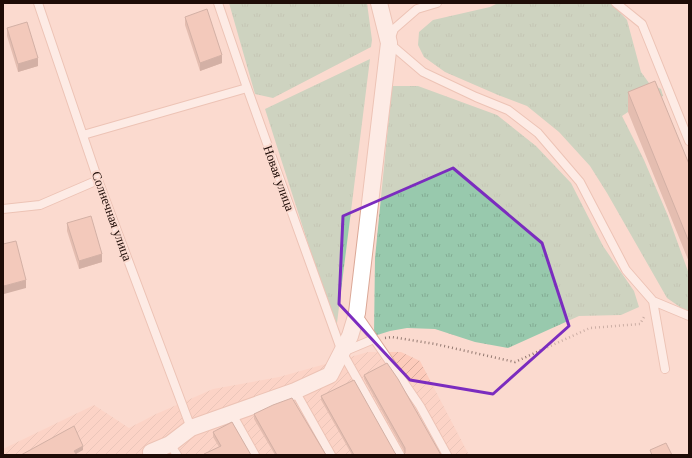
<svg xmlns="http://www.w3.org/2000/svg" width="692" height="458" font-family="Georgia,serif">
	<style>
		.industrial { fill: url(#industrial-furrows) }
		.grass { fill: url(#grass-tufts) }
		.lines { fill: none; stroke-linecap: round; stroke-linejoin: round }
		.service-casing { stroke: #dba796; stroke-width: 10 }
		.minor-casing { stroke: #dba796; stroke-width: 18 }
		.path { stroke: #937971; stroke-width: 2.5; stroke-dasharray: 1 3; stroke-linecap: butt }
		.service { stroke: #fff; stroke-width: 8 }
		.minor { stroke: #fff; stroke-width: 16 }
		.wall { fill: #c89a8b }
		.shaded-wall { fill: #a27d71 }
		.building { fill: #e8b3a2; stroke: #a27d71 }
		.marked { fill: none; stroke: #7b2cbf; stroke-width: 3; stroke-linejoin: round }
		.labels { text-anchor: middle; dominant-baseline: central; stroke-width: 4; stroke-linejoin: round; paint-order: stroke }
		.street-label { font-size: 13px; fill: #1e0c07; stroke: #fbdacf }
	</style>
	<defs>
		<pattern id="industrial-furrows" width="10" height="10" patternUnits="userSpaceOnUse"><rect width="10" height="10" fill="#fdcbbb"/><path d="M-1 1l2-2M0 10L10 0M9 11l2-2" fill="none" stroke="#d8ad9f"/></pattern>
		<pattern id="grass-tufts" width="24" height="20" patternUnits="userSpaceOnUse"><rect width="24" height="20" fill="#98c9ad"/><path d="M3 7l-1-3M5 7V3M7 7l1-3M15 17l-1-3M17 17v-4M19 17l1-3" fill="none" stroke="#83ab93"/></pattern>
	</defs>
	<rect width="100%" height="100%" fill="#fbdacf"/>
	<path class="industrial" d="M 368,352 L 401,352 L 420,361 L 469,455 L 3,455 L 3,449 L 94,405 L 129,428 L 156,414 L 213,389 L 279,377 Z"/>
	<path class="grass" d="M 229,3 L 367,3 L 372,40 L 371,47 L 273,98 L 255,94 Z
		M 498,3 L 609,3 L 614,6 L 627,20 L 641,72 L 649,83 L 661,89 L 663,96 L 637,106 L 622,116 L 644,160 L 668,216 L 689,274 L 689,312 L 687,312 L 667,298 L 607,193 L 590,166 L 559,132 L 527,106 L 498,95 L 445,72 L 424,57 L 418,45 L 419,32 L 433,20 L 490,7 Z
		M 370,59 L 336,331 L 265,109 Z
		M 392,86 L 418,86 L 497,115 L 536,146 L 571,183 L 603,246 L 634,291 L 639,307 L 621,315 L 579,316 L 508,348 L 475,342 L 435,329 L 407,328 L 390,331 L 374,336 L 375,258 Z"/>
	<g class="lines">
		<g class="service-casing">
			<path id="service" d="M 38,3 L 98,180 L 191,428
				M 218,3 L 245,82 L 342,352 L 400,455
				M 437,3 L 417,9 L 394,29 L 389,43 L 423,72 L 476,97 L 508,110 L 538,133 L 580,182 L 626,270 L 653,301 L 689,316
				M 616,3 L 642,24 L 689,141
				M 83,135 L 247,88
				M 3,209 L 40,205 L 98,180
				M 653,301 L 665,369
				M 357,314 L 420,406 L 447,455
				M 343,352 L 374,339
				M 295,391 L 331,455
				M 232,414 L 255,455
				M 170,444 L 177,455"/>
		</g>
		<g class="minor-casing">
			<path id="minor" d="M 151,452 L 170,444 L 191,428 L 295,391 L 330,375 L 350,336 L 357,313 L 389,43 L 379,3"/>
		</g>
		<path class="path" d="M 385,338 L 392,337 L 435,344 L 515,362 L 590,328 L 640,324 L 644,317"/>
		<use href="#service" class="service"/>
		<use href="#minor" class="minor"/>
	</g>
	<path class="wall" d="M 185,17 L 222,63 L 200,71 L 185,25 Z
		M 7,28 L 38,66 L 18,72 L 7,36 Z
		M 628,92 L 689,164 L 689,262 L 628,112 Z
		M 67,223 L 102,262 L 79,269 L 67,231 Z
		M 364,375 L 441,455 L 405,453 L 364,379 Z
		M 321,396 L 395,453 L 397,455 L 352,455 L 321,400 Z
		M 254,414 L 326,455 L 275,455 L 254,419 Z
		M 213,432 L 251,455 L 204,455 L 204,454 L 219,447 L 213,437 Z"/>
	<path class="shaded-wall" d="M 222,55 L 222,63 L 200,71 L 200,63 Z
		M 38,58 L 38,66 L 18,72 L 18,64 Z
		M 102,254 L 102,262 L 79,269 L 79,261 Z
		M 26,280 L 26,288 L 4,294 L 4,286 Z
		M 83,446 L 83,450 L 74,455 L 74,451 Z"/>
	<path class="building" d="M 207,9 L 222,55 L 200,63 L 185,17 Z
		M 27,22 L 38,58 L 18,64 L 7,28 Z
		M 655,81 L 689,164 L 689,242 L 628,92 Z
		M 91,216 L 102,254 L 79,261 L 67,223 Z
		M 16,241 L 26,280 L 4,286 L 3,283 L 3,244 Z
		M 387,363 L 398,379 L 441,455 L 403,455 L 405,453 L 405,448 L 364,375 Z
		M 354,380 L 395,453 L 397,455 L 354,455 L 321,396 Z
		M 292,398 L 326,455 L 277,455 L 254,414 L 273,405 Z
		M 232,422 L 251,455 L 205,455 L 204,454 L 221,446 L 213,432 Z
		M 74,426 L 83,446 L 74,451 L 77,455 L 21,455 Z
		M 666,443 L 672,455 L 652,455 L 650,450 Z"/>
	<path d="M0 0H692V458H0ZM 453,168 L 542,243 L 569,326 L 493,394 L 410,380 L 339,304 L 343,216 Z" fill="#fbdacf" fill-opacity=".55" fill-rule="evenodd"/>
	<path class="marked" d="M 453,168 L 542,243 L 569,326 L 493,394 L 410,380 L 339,304 L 343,216 Z"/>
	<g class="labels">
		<g class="street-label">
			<text transform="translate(279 178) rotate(70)">Новая улица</text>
			<text transform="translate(112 216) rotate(70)">Солнечная улица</text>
		</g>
	</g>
	<rect width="692" height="458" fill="none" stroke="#1e0c07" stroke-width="8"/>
</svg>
